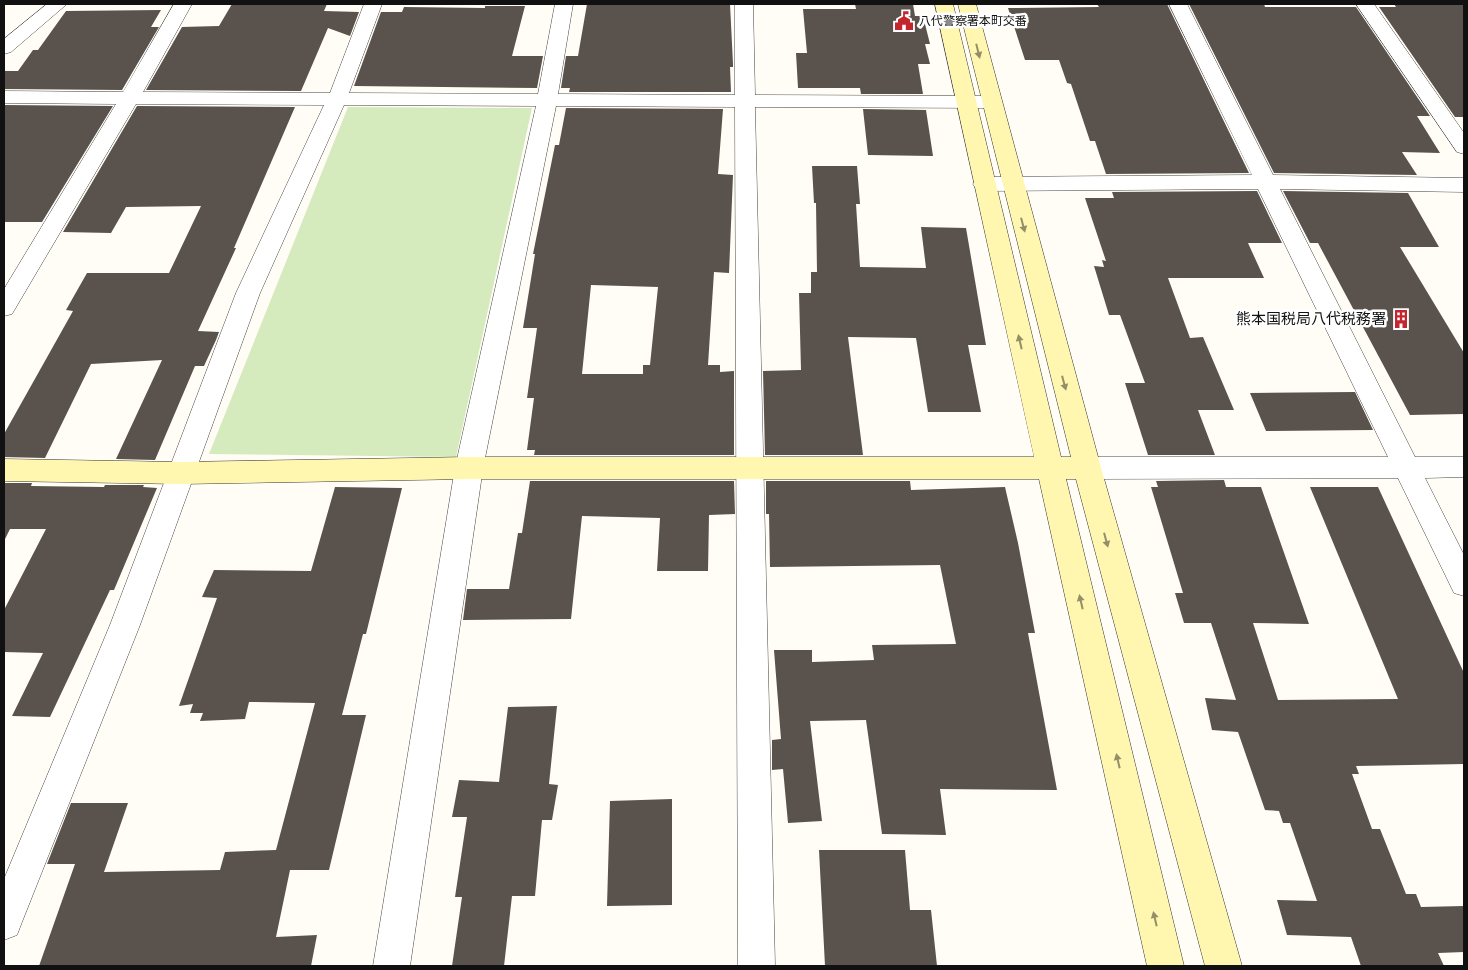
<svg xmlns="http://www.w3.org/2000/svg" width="1468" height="970" font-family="'Times New Roman','Noto Sans JP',serif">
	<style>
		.green { fill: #d5ebbd }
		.building { fill: #5a524d; fill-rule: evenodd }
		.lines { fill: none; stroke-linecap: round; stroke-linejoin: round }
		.street-casing { stroke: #444; stroke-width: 1 }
		.secondary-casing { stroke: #333; stroke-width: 1 }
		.street { fill: #fff; fill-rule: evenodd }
		.secondary { fill: #fff6b0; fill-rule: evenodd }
		.oneway { fill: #948f68 }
		.labels { text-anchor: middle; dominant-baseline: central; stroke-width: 5; stroke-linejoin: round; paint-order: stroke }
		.far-poi-label { font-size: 12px; fill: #111; stroke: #fff; text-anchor: start }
		.poi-label { font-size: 15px; fill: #111; stroke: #fff; text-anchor: end }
	</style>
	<rect width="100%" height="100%" fill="#fffdf5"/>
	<path class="green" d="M 348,107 L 532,108 L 456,457 L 209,454 Z"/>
	<path class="building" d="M 232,4 L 327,4 L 324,11 L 359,12 L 350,36 L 328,28 L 301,91 L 146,90 L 182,27 L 219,26 Z
		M 587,4 L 730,4 L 733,64 L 733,67 L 730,67 L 731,92 L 569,92 L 570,88 L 561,88 L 566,56 L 578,56 Z
		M 855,4 L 913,4 L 915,16 L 923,16 L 930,44 L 925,44 L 930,64 L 918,64 L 923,94 L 861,94 L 860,88 L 798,88 L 796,53 L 807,53 L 803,9 L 856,9 Z
		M 1097,4 L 1167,4 L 1249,173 L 1106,174 L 1095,141 L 1090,141 L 1071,84 L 1067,83 L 1059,60 L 1025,60 L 1008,8 L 1099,7 Z
		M 1189,4 L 1264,4 L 1265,7 L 1356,7 L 1430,116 L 1417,116 L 1440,153 L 1402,152 L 1417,175 L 1274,173 Z
		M 1394,4 L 1464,4 L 1464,117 L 1455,117 L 1379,7 L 1396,7 Z
		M 485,6 L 525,6 L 512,56 L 543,56 L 537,88 L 354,86 L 381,12 L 402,12 L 404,7 L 485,8 Z
		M 161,10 L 151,27 L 159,27 L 122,90 L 4,89 L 4,71 L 18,71 L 33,50 L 38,50 L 66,11 Z
		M 4,105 L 113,106 L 42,222 L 4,222 Z
		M 137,106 L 295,107 L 234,248 L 236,248 L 198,331 L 219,332 L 216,340 L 204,366 L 195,366 L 155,460 L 116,459 L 162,360 L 91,364 L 45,458 L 4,457 L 4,434 L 73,311 L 66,310 L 87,273 L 169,273 L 201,206 L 126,207 L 111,233 L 63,232 Z
		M 566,108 L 723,109 L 718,174 L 733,175 L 729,273 L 714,272 L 708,365 L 720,365 L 720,372 L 734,371 L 734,455 L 534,455 L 535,450 L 527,450 L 534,398 L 527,398 L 537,328 L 523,328 L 535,254 L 533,254 L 555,145 L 559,145 ZM 591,285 L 658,287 L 650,365 L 643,365 L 643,374 L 582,374 Z
		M 863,109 L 926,110 L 933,156 L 868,155 Z
		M 812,166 L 857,166 L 860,204 L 856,204 L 860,267 L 926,268 L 921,227 L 966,228 L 986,345 L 968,345 L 981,412 L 928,412 L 916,338 L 848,337 L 863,455 L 765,455 L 763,371 L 801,370 L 799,293 L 811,293 L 811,272 L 817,272 L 816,203 L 814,203 Z
		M 1257,191 L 1282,243 L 1248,243 L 1264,278 L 1168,278 L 1190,338 L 1203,337 L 1234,410 L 1198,410 L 1215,455 L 1148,455 L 1125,383 L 1145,383 L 1120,315 L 1109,315 L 1094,266 L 1104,267 L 1102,260 L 1106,261 L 1085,198 L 1114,198 L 1112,192 Z
		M 1283,191 L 1408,193 L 1439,247 L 1400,247 L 1464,353 L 1464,414 L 1410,415 L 1318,243 L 1310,243 Z
		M 1355,392 L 1373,430 L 1266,431 L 1250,393 Z
		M 1224,480 L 1226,487 L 1261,487 L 1309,624 L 1253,623 L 1278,700 L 1398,699 L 1310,487 L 1378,487 L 1464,673 L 1464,764 L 1356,766 L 1359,774 L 1352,774 L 1372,829 L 1380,829 L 1406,894 L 1416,894 L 1421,907 L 1464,906 L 1464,952 L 1438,953 L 1444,966 L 1361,966 L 1351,937 L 1287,935 L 1277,900 L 1317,901 L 1290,823 L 1283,823 L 1279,811 L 1265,810 L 1238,732 L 1212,730 L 1205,698 L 1236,700 L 1211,623 L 1184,623 L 1175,593 L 1183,593 L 1151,487 L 1158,487 L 1156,481 Z
		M 530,481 L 734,481 L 735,514 L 709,515 L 708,571 L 657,571 L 660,518 L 582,516 L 571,619 L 463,620 L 467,589 L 509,589 L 518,533 L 522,533 Z
		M 766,481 L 910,481 L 911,490 L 1005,487 L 1018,543 L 1035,633 L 1028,633 L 1057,790 L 940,789 L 946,835 L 882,834 L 866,720 L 810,721 L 822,821 L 788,823 L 783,769 L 772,770 L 772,740 L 781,739 L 774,650 L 812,650 L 812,662 L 874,660 L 872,645 L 956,644 L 940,565 L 770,567 L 769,514 L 766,514 Z
		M 4,483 L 32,483 L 31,486 L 104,487 L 105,485 L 144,485 L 143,487 L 157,488 L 114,590 L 110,590 L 50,717 L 12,716 L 43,653 L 4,652 L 4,610 L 46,529 L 10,529 L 4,541 Z
		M 335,487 L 402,488 L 366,634 L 363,634 L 342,715 L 366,715 L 329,870 L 290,870 L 276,937 L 317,935 L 311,966 L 39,966 L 75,864 L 47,864 L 71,803 L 128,803 L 104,872 L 220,870 L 225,852 L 276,850 L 315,703 L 249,702 L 245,719 L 200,721 L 203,713 L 190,713 L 193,704 L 179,706 L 217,598 L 202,597 L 214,570 L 311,571 Z
		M 557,706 L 549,784 L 558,785 L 552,820 L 542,820 L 535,896 L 512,896 L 504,966 L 452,966 L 462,897 L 455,897 L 467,817 L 452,817 L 459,780 L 499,782 L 508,707 Z
		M 672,799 L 672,905 L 607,906 L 610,801 Z
		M 819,850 L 905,850 L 910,910 L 931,910 L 937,966 L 825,966 Z"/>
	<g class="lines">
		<g class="street-casing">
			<path id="street" d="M 47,4 L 67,4 L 11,52 L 4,54 L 4,39 Z
				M 174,4 L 192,4 L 143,92 L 330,93 L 364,4 L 382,4 L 349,93 L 538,94 L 555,4 L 573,4 L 558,94 L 735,95 L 735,4 L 753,4 L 755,95 L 992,96 L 999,98 L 1002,102 L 999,106 L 992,108 L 755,107 L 775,966 L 738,966 L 735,107 L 556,106 L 483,468 L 410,966 L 373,966 L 455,468 L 536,106 L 344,105 L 260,293 L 140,625 L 22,922 L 17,935 L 4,940 L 4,879 L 110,625 L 236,293 L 324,105 L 136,104 L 12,314 L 4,316 L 4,289 L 116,104 L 4,103 L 4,91 L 123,92 Z
				M 1169,4 L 1187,4 L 1273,175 L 1464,178 L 1464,192 L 1280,189 L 1415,457 L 1464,457 L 1464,477 L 1425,478 L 1464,555 L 1464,596 L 1454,593 L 1398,478 L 1087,479 L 1077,475 L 1073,468 L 1077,461 L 1087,457 L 1388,457 L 1258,189 L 984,191 L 976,189 L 973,184 L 976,179 L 984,177 L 1252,175 Z
				M 1356,4 L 1374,4 L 1464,133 L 1464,154 L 1457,152 Z"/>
		</g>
		<g class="secondary-casing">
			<path id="secondary" d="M 935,4 L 953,4 L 1061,457 L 1071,457 L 958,4 L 976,4 L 1101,468 L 1242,966 L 1205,966 L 1076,479 L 1066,479 L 1184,966 L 1147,966 L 1039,479 L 469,479 L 181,484 L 4,481 L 4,459 L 181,462 L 469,457 L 1034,457 Z"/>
		</g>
		<use href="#street" class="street"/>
		<use href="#secondary" class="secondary"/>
	</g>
	<defs><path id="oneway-solid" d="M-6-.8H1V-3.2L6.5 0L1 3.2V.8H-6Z" transform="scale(1.25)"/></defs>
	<g class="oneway">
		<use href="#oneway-solid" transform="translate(978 51) rotate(76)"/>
		<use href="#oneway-solid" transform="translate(1023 225) rotate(75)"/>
		<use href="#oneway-solid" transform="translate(1020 342) rotate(-103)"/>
		<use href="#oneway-solid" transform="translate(1064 383) rotate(75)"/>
		<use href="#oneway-solid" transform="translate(1106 540) rotate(75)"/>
		<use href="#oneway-solid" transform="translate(1081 602) rotate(-103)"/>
		<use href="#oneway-solid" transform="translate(1118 761) rotate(-103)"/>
		<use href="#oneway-solid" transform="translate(1155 919) rotate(-103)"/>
	</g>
	<defs>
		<g id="civic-bare" transform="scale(1.5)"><path d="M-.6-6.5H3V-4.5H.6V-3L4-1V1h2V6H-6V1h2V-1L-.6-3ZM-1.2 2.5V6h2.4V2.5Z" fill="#c4262e" stroke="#fff" stroke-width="2.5" paint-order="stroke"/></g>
		<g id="building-bare" transform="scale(1.5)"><path d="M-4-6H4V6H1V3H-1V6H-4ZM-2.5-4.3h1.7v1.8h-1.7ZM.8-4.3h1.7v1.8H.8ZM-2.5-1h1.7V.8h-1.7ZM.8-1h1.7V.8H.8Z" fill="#c4262e" stroke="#fff" stroke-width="2.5" paint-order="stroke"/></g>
	</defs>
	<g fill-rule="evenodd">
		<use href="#civic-bare" x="904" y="21"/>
		<use href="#building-bare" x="1401" y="319"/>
	</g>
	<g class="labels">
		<g class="far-poi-label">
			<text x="919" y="21">八代警察署本町交番</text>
		</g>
		<g class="poi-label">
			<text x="1386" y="319">熊本国税局八代税務署</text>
		</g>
	</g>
	<rect width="1468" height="970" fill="none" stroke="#111111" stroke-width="10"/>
</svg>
